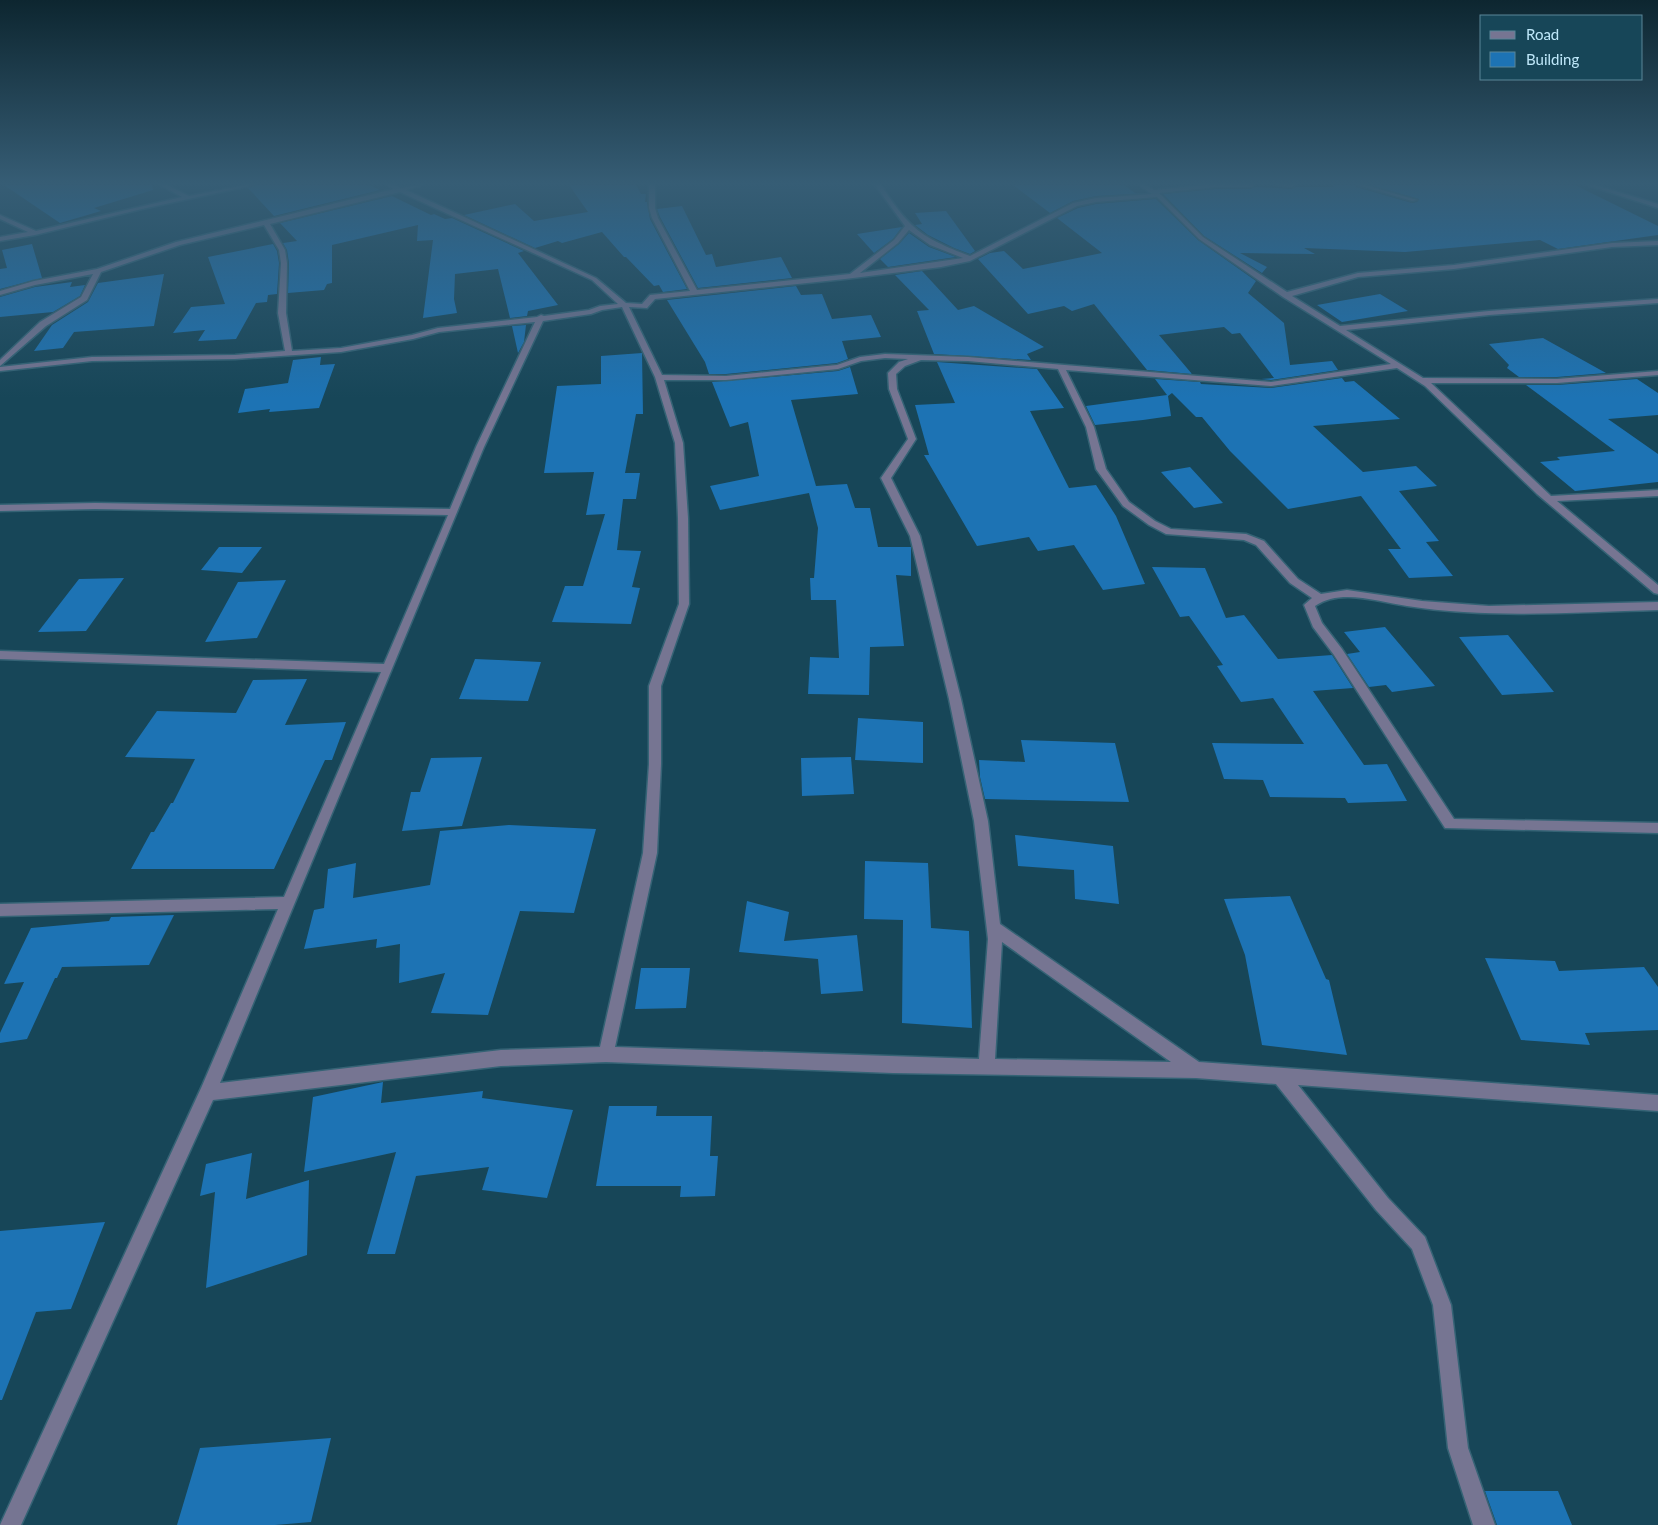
<svg xmlns="http://www.w3.org/2000/svg" width="1658" height="1525" font-family="Lato,sans-serif">
	<style>
		.building { fill: #1d73b4 }
		.lines { fill: none; stroke-linecap: round; stroke-linejoin: round }
		.minor-casing { stroke: #356375; stroke-width: 3 }
		.minor { fill: #767592; fill-rule: evenodd }
	</style>
	<rect width="100%" height="100%" fill="#174658"/>
	<path class="building" d="M 4,185 L 152,185 L 153,190 L 94,208 L 101,211 L 60,223 Z
		M 256,185 L 369,185 L 380,190 L 274,216 L 248,188 Z
		M 569,185 L 636,185 L 641,194 L 646,194 L 645,202 L 647,202 L 650,219 L 687,289 L 663,292 L 659,285 L 654,286 L 626,257 L 624,257 L 602,232 L 562,243 L 558,241 L 535,248 L 464,215 L 515,204 L 534,221 L 588,212 Z
		M 1013,185 L 1124,185 L 1135,193 L 1147,193 L 1096,196 L 1073,201 L 1050,213 Z
		M 1332,185 L 1355,185 L 1356,187 L 1412,203 L 1417,202 L 1419,199 L 1370,185 L 1575,185 L 1658,226 L 1658,235 L 1558,249 L 1540,240 L 1405,252 L 1304,248 L 1315,254 L 1240,253 L 1267,267 L 1262,273 L 1204,236 L 1163,194 L 1216,189 L 1251,189 L 1255,187 L 1292,189 L 1296,187 L 1334,187 Z
		M 392,196 L 431,215 L 434,214 L 445,219 L 452,218 L 524,251 L 518,253 L 558,305 L 528,311 L 527,316 L 510,318 L 498,269 L 455,274 L 454,299 L 457,313 L 423,318 L 433,240 L 417,241 L 418,225 L 332,245 L 332,283 L 327,284 L 324,290 L 288,293 L 289,263 L 287,250 L 283,243 L 297,241 L 280,223 Z
		M 1156,199 L 1198,240 L 1256,281 L 1248,293 L 1284,323 L 1290,365 L 1332,361 L 1338,370 L 1271,380 L 1261,379 L 1274,378 L 1240,333 L 1232,334 L 1224,327 L 1159,335 L 1192,374 L 1147,370 L 1094,304 L 1072,311 L 1064,306 L 1028,314 L 978,259 L 990,253 L 1004,251 L 1023,269 L 1102,253 L 1057,218 L 1078,208 L 1096,204 Z
		M 682,206 L 706,255 L 712,254 L 716,267 L 781,257 L 792,278 L 698,288 L 660,217 L 657,209 Z
		M 946,211 L 975,251 L 970,254 L 954,248 L 928,235 L 915,225 L 922,224 L 915,213 Z
		M 902,227 L 893,239 L 874,253 L 857,234 Z
		M 909,233 L 929,247 L 956,257 L 888,267 L 880,259 L 899,244 Z
		M 32,244 L 42,278 L 0,289 L 0,269 L 7,268 L 2,250 Z
		M 273,244 L 277,251 L 279,263 L 277,294 L 268,295 L 267,302 L 256,303 L 236,339 L 198,341 L 205,330 L 173,333 L 191,307 L 225,304 L 208,257 Z
		M 922,271 L 958,310 L 974,306 L 1044,347 L 1027,354 L 1031,360 L 934,354 L 917,311 L 929,310 L 895,275 Z
		M 164,274 L 154,326 L 74,332 L 63,348 L 34,351 L 52,325 L 88,302 L 98,283 Z
		M 72,282 L 70,287 L 85,285 L 80,296 L 53,312 L 0,317 L 0,297 L 35,287 Z
		M 796,286 L 801,295 L 822,294 L 832,319 L 871,315 L 881,337 L 842,341 L 848,359 L 837,363 L 726,374 L 709,374 L 705,362 L 667,300 Z
		M 1380,294 L 1408,311 L 1342,322 L 1317,305 Z
		M 526,325 L 524,342 L 518,353 L 512,326 Z
		M 1543,338 L 1606,373 L 1557,377 L 1519,377 L 1507,368 L 1509,365 L 1489,344 Z
		M 642,353 L 643,414 L 636,414 L 625,473 L 640,473 L 636,499 L 623,499 L 617,550 L 641,551 L 632,587 L 640,588 L 631,624 L 552,622 L 565,586 L 583,586 L 605,514 L 586,515 L 594,472 L 544,473 L 557,386 L 601,384 L 601,356 Z
		M 321,357 L 320,365 L 335,364 L 319,408 L 269,412 L 270,409 L 238,413 L 245,389 L 288,383 L 293,360 Z
		M 937,362 L 1037,369 L 1064,408 L 1030,411 L 1069,488 L 1096,485 L 1116,516 L 1145,584 L 1103,590 L 1074,545 L 1038,551 L 1029,537 L 977,546 L 924,455 L 929,455 L 915,405 L 955,403 Z
		M 850,367 L 858,394 L 791,400 L 816,486 L 847,484 L 855,508 L 870,508 L 878,547 L 911,547 L 911,576 L 896,575 L 904,646 L 870,647 L 869,695 L 808,694 L 810,657 L 839,658 L 836,600 L 811,600 L 810,578 L 814,578 L 818,528 L 809,493 L 720,510 L 710,486 L 759,476 L 748,422 L 730,427 L 712,382 L 838,371 Z
		M 1342,378 L 1345,382 L 1354,381 L 1400,419 L 1313,426 L 1363,472 L 1416,466 L 1437,486 L 1399,491 L 1439,541 L 1426,542 L 1453,576 L 1409,578 L 1388,549 L 1401,549 L 1361,496 L 1288,509 L 1230,451 L 1202,417 L 1196,417 L 1172,393 L 1168,396 L 1171,416 L 1143,420 L 1095,425 L 1086,406 L 1167,395 L 1155,379 L 1200,382 L 1201,384 L 1271,388 Z
		M 1637,379 L 1658,393 L 1658,415 L 1608,419 L 1658,454 L 1658,482 L 1575,491 L 1540,462 L 1560,460 L 1557,457 L 1615,451 L 1526,385 L 1557,385 Z
		M 1190,467 L 1223,503 L 1194,508 L 1161,472 Z
		M 219,547 L 262,547 L 242,573 L 201,570 Z
		M 1152,567 L 1205,568 L 1226,618 L 1244,615 L 1278,659 L 1332,655 L 1353,688 L 1313,691 L 1364,765 L 1387,764 L 1407,801 L 1348,803 L 1345,798 L 1270,797 L 1263,780 L 1224,779 L 1212,743 L 1304,744 L 1273,698 L 1241,702 L 1217,666 L 1223,665 L 1189,616 L 1180,617 Z
		M 124,578 L 86,631 L 38,632 L 79,579 Z
		M 286,580 L 257,638 L 205,642 L 238,582 Z
		M 1385,627 L 1435,686 L 1392,692 L 1386,685 L 1369,687 L 1347,654 L 1360,652 L 1344,632 Z
		M 1508,635 L 1554,692 L 1502,695 L 1459,637 Z
		M 475,659 L 541,662 L 528,701 L 459,699 Z
		M 307,679 L 285,725 L 346,722 L 332,760 L 325,760 L 274,869 L 131,869 L 151,832 L 154,832 L 171,803 L 173,803 L 195,759 L 125,757 L 157,711 L 236,713 L 253,680 Z
		M 858,718 L 923,722 L 923,763 L 855,760 Z
		M 1021,740 L 1115,743 L 1129,802 L 985,799 L 980,777 L 979,760 L 1025,762 Z
		M 482,757 L 462,826 L 402,831 L 411,792 L 420,792 L 431,758 Z
		M 851,757 L 854,794 L 802,796 L 801,758 Z
		M 509,825 L 596,829 L 574,913 L 520,911 L 488,1015 L 431,1013 L 445,973 L 399,983 L 400,944 L 376,948 L 377,939 L 304,949 L 314,910 L 324,908 L 328,869 L 356,863 L 353,898 L 430,885 L 440,831 Z
		M 1015,835 L 1113,846 L 1119,904 L 1075,899 L 1074,870 L 1018,866 Z
		M 865,861 L 928,863 L 931,928 L 969,931 L 972,1028 L 902,1023 L 903,920 L 864,919 Z
		M 1290,896 L 1326,979 L 1329,980 L 1347,1055 L 1262,1045 L 1245,955 L 1224,899 Z
		M 747,901 L 789,912 L 784,941 L 857,935 L 863,991 L 821,994 L 818,959 L 739,952 Z
		M 174,915 L 149,965 L 62,967 L 57,978 L 55,978 L 27,1039 L 0,1043 L 0,1033 L 24,982 L 4,984 L 31,928 L 109,921 L 111,917 Z
		M 1485,958 L 1555,961 L 1559,971 L 1644,967 L 1658,987 L 1658,1030 L 1585,1033 L 1590,1045 L 1521,1040 Z
		M 641,968 L 690,968 L 686,1008 L 635,1009 Z
		M 383,1082 L 381,1103 L 483,1091 L 482,1098 L 573,1110 L 547,1198 L 482,1190 L 489,1167 L 416,1176 L 395,1254 L 367,1254 L 396,1152 L 304,1172 L 313,1097 Z
		M 609,1106 L 657,1106 L 656,1116 L 712,1116 L 710,1156 L 718,1156 L 715,1196 L 680,1197 L 681,1186 L 596,1186 Z
		M 252,1153 L 246,1199 L 309,1180 L 307,1255 L 206,1288 L 215,1192 L 200,1196 L 206,1164 Z
		M 105,1222 L 71,1309 L 36,1312 L 2,1400 L 0,1400 L 0,1231 Z
		M 331,1438 L 311,1522 L 275,1525 L 177,1525 L 200,1448 Z
		M 1485,1491 L 1558,1491 L 1572,1525 L 1497,1525 Z"/>
	<g class="lines">
		<g class="minor-casing">
			<path id="minor" d="M 160,185 L 167,185 L 189,196 L 245,185 L 254,185 L 142,209 L 35,235 L 0,241 L 0,237 L 28,232 L 0,219 L 0,215 L 36,231 L 182,197 Z
				M 387,185 L 394,185 L 401,188 L 422,185 L 406,190 L 596,278 L 626,303 L 642,304 L 650,295 L 690,291 L 652,218 L 649,208 L 649,185 L 655,185 L 655,208 L 658,218 L 697,290 L 850,274 L 894,240 L 905,226 L 875,185 L 881,185 C 910,229 920,237 970,256 L 1073,203 L 1096,198 L 1152,194 L 1139,185 L 1145,185 L 1154,190 L 1204,185 L 1254,185 L 1251,187 L 1216,187 L 1159,193 L 1203,237 L 1287,292 L 1358,273 L 1454,265 L 1612,243 L 1658,241 L 1658,245 L 1612,247 L 1454,269 L 1358,277 L 1292,296 L 1340,326 L 1489,311 L 1658,299 L 1658,303 L 1489,315 L 1346,330 L 1423,378 L 1557,379 L 1658,371 L 1658,375 L 1557,383 L 1431,383 L 1551,496 L 1658,490 L 1658,496 L 1557,501 L 1658,585 L 1658,594 L 1654,593 L 1537,494 L 1425,386 L 1397,368 L 1271,386 L 1066,370 L 1094,427 L 1106,469 L 1129,502 L 1155,521 L 1171,529 L 1246,534 L 1264,541 L 1298,579 L 1321,594 L 1347,590 L 1422,601 L 1489,606 L 1658,602 L 1658,610 C 1575,612 1490,619 1407,606 C 1378,602 1341,588 1315,606 L 1322,623 L 1342,649 L 1454,819 L 1658,823 L 1658,833 L 1445,828 L 1334,655 L 1313,627 L 1304,605 L 1312,598 L 1290,583 L 1256,545 L 1244,540 L 1166,534 L 1149,525 L 1123,506 L 1096,469 L 1086,427 L 1058,369 L 968,361 L 921,360 L 905,366 L 896,374 L 897,389 L 916,439 L 891,478 L 920,536 L 961,699 L 988,821 L 1000,924 L 1199,1062 L 1658,1095 L 1658,1111 L 1298,1085 L 1388,1198 L 1425,1237 L 1451,1305 L 1468,1448 L 1495,1525 L 1473,1525 L 1448,1448 L 1433,1305 L 1412,1249 L 1376,1210 L 1276,1084 L 1196,1078 L 893,1073 L 606,1062 L 501,1066 L 213,1100 L 21,1525 L 0,1525 L 202,1086 L 278,909 L 0,916 L 0,904 L 284,897 L 381,672 L 0,659 L 0,651 L 384,664 L 448,515 L 95,509 L 0,511 L 0,505 L 95,503 L 450,509 L 476,447 L 535,322 L 439,332 L 413,339 L 341,352 L 235,359 L 92,361 L 0,371 L 0,367 L 92,357 L 235,355 L 285,351 L 278,313 L 281,263 L 279,250 L 264,225 L 180,245 L 101,272 L 87,300 L 46,326 L 0,366 L 0,360 L 40,322 L 81,297 L 93,274 L 35,285 L 0,295 L 0,291 L 34,281 L 97,269 L 176,242 L 394,189 ZM 400,192 L 592,280 L 618,304 L 600,306 L 589,310 L 544,316 L 541,315 L 537,317 L 438,328 L 412,335 L 341,348 L 292,351 L 286,313 L 287,263 L 285,250 L 270,224 ZM 1157,197 L 1199,239 L 1283,297 L 1391,364 L 1271,382 L 968,357 L 885,354 L 860,357 L 837,365 L 726,376 L 662,375 L 629,307 L 647,308 L 655,299 L 845,279 L 941,267 L 970,261 L 1077,206 L 1096,202 ZM 909,230 L 930,245 L 963,258 L 860,273 L 898,243 ZM 622,307 L 655,377 L 675,443 L 678,518 L 679,604 L 649,686 L 649,764 L 643,853 L 600,1047 L 501,1050 L 220,1083 L 484,447 L 543,321 L 591,314 L 602,310 ZM 885,358 L 908,359 L 899,362 L 888,373 L 889,389 L 908,439 L 881,478 L 910,536 L 949,699 L 974,821 L 988,939 L 979,1059 L 615,1047 L 657,853 L 661,764 L 661,686 L 689,604 L 688,518 L 683,443 L 664,380 L 726,380 L 838,369 L 861,361 ZM 1002,942 L 1171,1062 L 995,1059 Z
				M 1276,185 L 1295,185 L 1292,187 Z
				M 1357,185 L 1365,185 L 1417,200 L 1412,201 Z
				M 1587,185 L 1595,185 L 1658,204 L 1658,208 Z"/>
		</g>
		<use href="#minor" class="minor"/>
	</g>
	<linearGradient id="sky" x2="0" y2="1"><stop stop-color="#0d2630"/><stop offset="0.46" stop-color="#365d75"/><stop offset="1" stop-color="#365d75" stop-opacity="0"/></linearGradient>
	<rect width="1658" height="398" fill="url(#sky)"/>
	<rect x="1480" y="15" width="162" height="65" fill="#174658" stroke="#5a8698"/>
	<rect x="1490" y="31" width="25" height="8" fill="#767592" stroke="#5a8698"/>
	<text x="1526" y="40" font-size="15" fill="#bee7f9">Road</text>
	<rect x="1490" y="52" width="25" height="15" fill="#1d73b4" stroke="#5a8698"/>
	<text x="1526" y="65" font-size="15" fill="#bee7f9">Building</text>
</svg>
